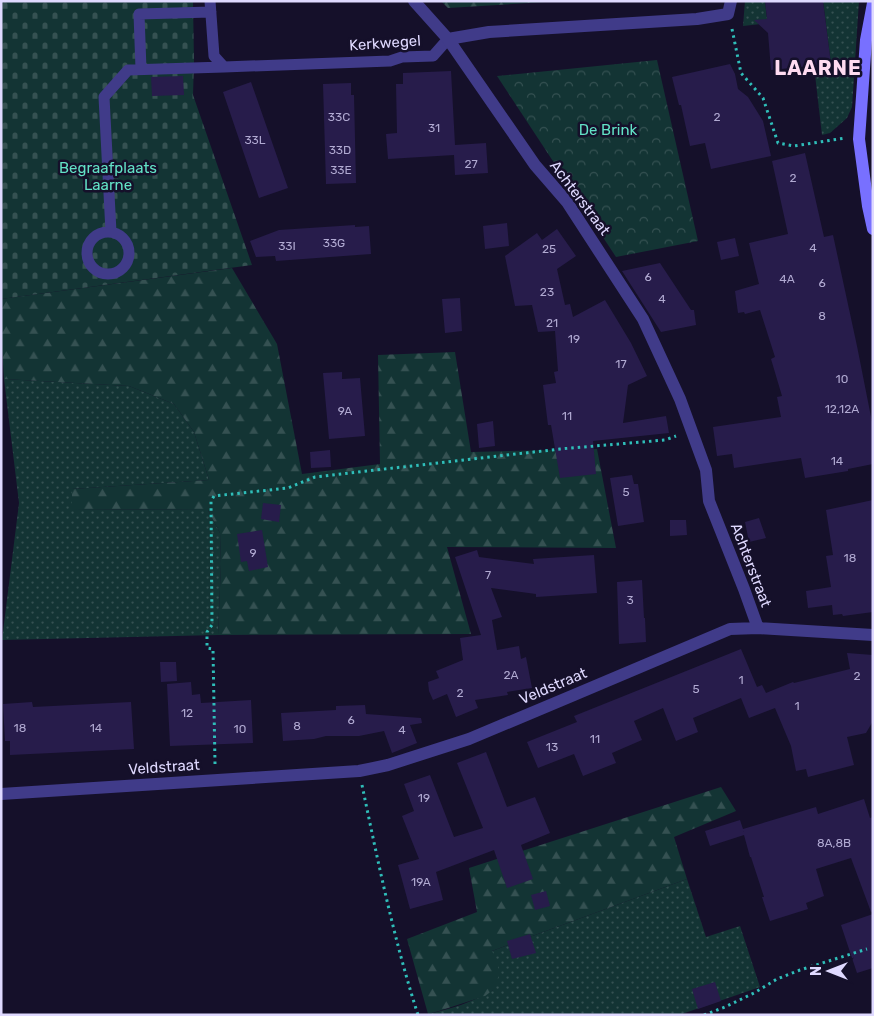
<svg xmlns="http://www.w3.org/2000/svg" width="874" height="1016" font-family="Rubik,sans-serif">
	<style>
		.grass { fill: url(#grass-dots) }
		.forest { fill: url(#forest-firs) }
		.cemetery { fill: url(#cemetery-stones) }
		.park { fill: url(#park-crowns) }
		.building { fill: #271c4b }
		.lines { fill: none; stroke-linecap: round; stroke-linejoin: round }
		.path { stroke: #2fbeb9; stroke-width: 3; stroke-dasharray: 2.5 4; stroke-linecap: butt }
		.lane { stroke: #403b89; stroke-width: 11 }
		.street { stroke: #403b89; stroke-width: 12 }
		.secondary { stroke: #7870ff; stroke-width: 12 }
		.labels { text-anchor: middle; dominant-baseline: central; stroke-width: 5; stroke-linejoin: round; paint-order: stroke }
		.number-label { font-size: 12px; fill: #b1aad2 }
		.street-label { font-size: 15px; fill: #dfd9ff; stroke: #15102a }
		.park-label { font-size: 15px; fill: #62e2c6; stroke: #15102a }
		.district-label { font-size: 20px; font-weight: bold; letter-spacing: 1px; fill: #ffdbf1; stroke: #15102a }
	</style>
	<defs>
		<pattern id="grass-dots" width="8" height="8" patternUnits="userSpaceOnUse" patternTransform="scale(1.25)"><rect width="8" height="8" fill="#133434"/><path d="M2 2h.1M6 6h.1" fill="none" stroke="#355152" stroke-width="1.8" stroke-linecap="round"/></pattern>
		<pattern id="forest-firs" width="22" height="20" patternUnits="userSpaceOnUse" patternTransform="scale(1.25)"><rect width="22" height="20" fill="#133434"/><path d="M5 1l3.5 6h-7zM16 11l3.5 6h-7z" fill="#355152"/></pattern>
		<pattern id="cemetery-stones" width="16" height="16" patternUnits="userSpaceOnUse" patternTransform="scale(1.25)"><rect width="16" height="16" fill="#133434"/><path d="M2 7V4a2 2 0 0 1 4 0v3zM10 15v-3a2 2 0 0 1 4 0v3z" fill="#355152"/></pattern>
		<pattern id="park-crowns" width="20" height="18" patternUnits="userSpaceOnUse" patternTransform="scale(1.25)"><rect width="20" height="18" fill="#133434"/><path d="M2 6a3 3 0 1 1 6 0M12 15a3 3 0 1 1 6 0" fill="none" stroke="#355152"/></pattern>
	</defs>
	<rect width="100%" height="100%" fill="#15102a"/>
	<path class="grass" d="M 745,1 L 765,1 L 767,19 L 761,24 L 743,26 Z
		M 823,1 L 859,1 L 852,107 L 847,118 L 830,133 L 822,135 L 814,66 L 831,64 Z
		M 4,379 L 129,386 L 174,404 L 194,432 L 209,480 L 72,489 L 72,509 L 208,510 L 220,533 L 221,564 L 218,635 L 2,640 L 19,503 Z
		M 687,879 L 706,937 L 740,926 L 760,987 L 679,1015 L 428,1015 L 428,1014 C 448,1010 476,1001 493,990 L 492,951 Z"/>
	<path class="forest" d="M 441,1 L 562,1 L 448,8 Z
		M 232,268 L 277,344 L 302,474 L 380,464 L 378,355 L 455,352 L 471,452 L 597,449 L 616,548 L 447,547 L 471,634 L 218,635 L 221,564 L 220,533 L 208,510 L 72,509 L 72,489 L 209,480 L 194,432 L 174,404 L 129,386 L 4,379 L 1,334 L 1,299 Z
		M 721,787 L 736,811 L 674,837 L 687,879 L 492,951 L 498,963 L 498,978 L 493,990 L 485,996 L 439,1011 L 428,1014 L 407,939 L 477,912 L 469,868 Z"/>
	<path class="cemetery" d="M 1,1 L 193,1 L 194,63 L 193,95 L 252,265 L 1,299 Z"/>
	<path class="park" d="M 657,60 L 698,241 L 616,257 L 497,76 Z"/>
	<path class="building" d="M 765,1 L 823,1 L 831,64 L 771,70 L 768,33 L 754,20 L 767,19 Z
		M 730,64 L 735,74 L 738,89 L 748,97 L 763,121 L 771,156 L 711,169 L 705,143 L 690,146 L 681,105 L 679,105 L 672,77 Z
		M 451,71 L 455,145 L 486,143 L 488,173 L 455,175 L 454,155 L 388,159 L 386,134 L 397,133 L 396,84 L 403,84 L 403,73 Z
		M 183,76 L 184,95 L 152,96 L 151,77 Z
		M 251,82 L 288,188 L 259,198 L 223,92 Z
		M 351,83 L 351,95 L 354,95 L 356,183 L 326,184 L 323,84 Z
		M 805,153 L 824,237 L 833,235 L 857,346 L 873,427 L 873,464 L 848,469 L 848,471 L 805,478 L 801,458 L 734,468 L 732,454 L 717,456 L 713,427 L 781,417 L 777,397 L 782,396 L 771,359 L 775,357 L 760,310 L 745,314 L 744,312 L 738,313 L 735,291 L 759,284 L 749,243 L 788,234 L 772,161 Z
		M 507,223 L 509,246 L 485,249 L 483,226 Z
		M 355,225 L 355,227 L 369,226 L 371,254 L 276,261 L 275,256 L 256,257 L 250,241 L 279,230 Z
		M 557,229 L 576,256 L 557,269 L 565,305 L 570,304 L 573,317 L 605,300 L 631,343 L 647,376 L 628,385 L 623,423 L 666,416 L 669,433 L 593,441 L 596,474 L 560,478 L 551,425 L 548,425 L 543,385 L 556,383 L 554,372 L 558,371 L 555,331 L 538,332 L 532,305 L 515,306 L 505,256 L 537,233 L 542,240 Z
		M 735,238 L 739,256 L 721,260 L 717,242 Z
		M 660,263 L 691,310 L 694,310 L 696,325 L 661,332 L 622,271 Z
		M 460,298 L 462,331 L 445,333 L 442,299 Z
		M 342,372 L 342,379 L 360,378 L 365,436 L 329,439 L 323,373 Z
		M 493,421 L 495,446 L 479,448 L 477,424 Z
		M 330,450 L 331,467 L 311,468 L 310,452 Z
		M 632,475 L 634,484 L 638,484 L 644,522 L 618,526 L 610,478 Z
		M 873,500 L 873,612 L 843,616 L 842,614 L 833,615 L 832,605 L 808,608 L 806,591 L 831,587 L 826,556 L 833,555 L 826,510 Z
		M 263,503 L 281,505 L 279,522 L 261,519 Z
		M 759,518 L 766,538 L 749,542 L 745,522 Z
		M 670,520 L 686,520 L 687,535 L 670,536 Z
		M 262,530 L 268,567 L 249,571 L 247,561 L 241,562 L 237,534 Z
		M 477,550 L 479,557 L 534,564 L 533,559 L 594,555 L 597,593 L 536,597 L 536,594 L 491,588 L 502,617 L 492,620 L 497,650 L 519,646 L 521,659 L 526,657 L 532,688 L 507,692 L 508,695 L 475,700 L 478,708 L 456,717 L 447,694 L 433,700 L 429,691 L 428,682 L 439,678 L 436,671 L 463,660 L 460,638 L 481,635 L 455,557 Z
		M 642,580 L 644,618 L 645,618 L 646,642 L 619,644 L 617,582 Z
		M 741,649 L 757,687 L 762,685 L 766,693 L 793,682 L 794,683 L 850,669 L 847,653 L 873,655 L 873,721 L 866,733 L 847,737 L 854,765 L 808,777 L 806,769 L 796,771 L 791,746 L 775,708 L 749,718 L 741,698 L 693,718 L 698,732 L 676,741 L 663,708 L 634,721 L 642,740 L 612,753 L 616,763 L 583,776 L 574,754 L 538,768 L 527,742 L 577,722 L 574,716 Z
		M 160,662 L 176,662 L 177,681 L 161,682 Z
		M 191,682 L 192,695 L 200,694 L 201,703 L 251,700 L 253,743 L 170,746 L 167,684 Z
		M 32,702 L 33,707 L 131,702 L 134,749 L 10,755 L 10,741 L 5,741 L 3,704 Z
		M 365,705 L 366,714 L 421,718 L 422,723 L 410,725 L 417,743 L 392,753 L 384,731 L 359,736 L 326,736 L 314,739 L 283,741 L 281,713 L 336,710 L 336,706 Z
		M 486,752 L 507,807 L 535,797 L 550,833 L 521,845 L 533,879 L 507,888 L 494,850 L 436,872 L 443,900 L 410,909 L 398,865 L 419,859 L 402,816 L 414,811 L 404,784 L 430,775 L 454,837 L 483,828 L 457,763 Z
		M 864,799 L 870,818 L 873,817 L 873,911 L 871,912 L 851,858 L 816,869 L 824,896 L 806,903 L 808,909 L 770,921 L 762,897 L 764,897 L 751,857 L 750,857 L 744,835 L 710,846 L 705,831 L 740,820 L 744,832 L 743,829 L 816,807 L 818,814 Z
		M 546,891 L 550,906 L 535,910 L 531,895 Z
		M 873,914 L 873,968 L 857,973 L 841,925 Z
		M 530,934 L 536,953 L 512,959 L 507,941 Z
		M 715,982 L 721,1001 L 698,1009 L 692,989 Z"/>
	<g class="lines">
		<path class="path" d="M 732,29 L 741,73 L 763,98 L 778,143 L 794,146 L 845,138
			M 215,764 L 213,649 L 207,648 L 207,632 L 212,625 L 211,501 L 214,496 L 288,488 L 315,477 L 560,449 L 665,440 L 676,436
			M 362,785 C 378,862 394,940 418,1015
			M 704,1015 L 725,1007 L 754,993 L 777,979 L 800,970 L 867,949"/>
		<path class="lane" d="M 210,1 L 214,56 L 224,67 L 390,61 L 402,57 L 433,56 L 448,39
			M 141,69 L 139,14 L 211,12
			M 111,232 L 104,97 L 128,70 L 224,67
			M87 253a21 21 0 1 1 42 0a21 21 0 1 1-42 0Z"/>
		<path class="street" d="M 414,1 L 448,39 L 535,165 L 567,202 L 643,319 L 680,399 L 706,470 L 709,501 L 744,589 L 758,628
			M 448,39 L 489,32 L 697,19 L 728,14 L 731,1
			M 1,794 L 359,771 L 388,765 L 469,739 L 574,695 L 730,629 L 758,628 L 873,635"/>
		<path class="secondary" d="M 873,3 L 866,40 L 859,139 L 868,206 L 873,229"/>
	</g>
	<g class="labels">
		<g class="number-label">
			<text x="339" y="117">33C</text>
			<text x="717" y="117">2</text>
			<text x="434" y="128">31</text>
			<text x="255" y="140">33L</text>
			<text x="340" y="150">33D</text>
			<text x="471" y="164">27</text>
			<text x="341" y="170">33E</text>
			<text x="793" y="178">2</text>
			<text x="334" y="243">33G</text>
			<text x="287" y="246">33I</text>
			<text x="813" y="248">4</text>
			<text x="549" y="249">25</text>
			<text x="648" y="277">6</text>
			<text x="787" y="279">4A</text>
			<text x="822" y="283">6</text>
			<text x="547" y="292">23</text>
			<text x="662" y="299">4</text>
			<text x="822" y="316">8</text>
			<text x="552" y="323">21</text>
			<text x="574" y="339">19</text>
			<text x="621" y="364">17</text>
			<text x="842" y="379">10</text>
			<text x="842" y="409">12,12A</text>
			<text x="345" y="411">9A</text>
			<text x="567" y="416">11</text>
			<text x="837" y="461">14</text>
			<text x="626" y="492">5</text>
			<text x="253" y="553">9</text>
			<text x="850" y="558">18</text>
			<text x="488" y="575">7</text>
			<text x="630" y="600">3</text>
			<text x="511" y="675">2A</text>
			<text x="857" y="676">2</text>
			<text x="741" y="680">1</text>
			<text x="696" y="689">5</text>
			<text x="460" y="693">2</text>
			<text x="797" y="706">1</text>
			<text x="187" y="713">12</text>
			<text x="351" y="720">6</text>
			<text x="297" y="726">8</text>
			<text x="20" y="728">18</text>
			<text x="96" y="728">14</text>
			<text x="240" y="729">10</text>
			<text x="402" y="730">4</text>
			<text x="595" y="739">11</text>
			<text x="552" y="747">13</text>
			<text x="424" y="798">19</text>
			<text x="834" y="843">8A,8B</text>
			<text x="421" y="882">19A</text>
		</g>
		<g class="street-label">
			<text transform="translate(385 43) rotate(-4)">Kerkwegel</text>
			<text transform="translate(580 198) rotate(53)">Achterstraat</text>
			<text transform="translate(751 565) rotate(69)">Achterstraat</text>
			<text transform="translate(553 686) rotate(-23)">Veldstraat</text>
			<text transform="translate(164 767) rotate(-4)">Veldstraat</text>
		</g>
		<g class="park-label">
			<text x="608" y="130">De Brink</text>
			<text x="108" y="168">Begraafplaats<tspan x="108" dy="17">Laarne</tspan></text>
		</g>
		<g class="district-label">
			<text x="818" y="68">LAARNE</text>
		</g>
	</g>
	<rect width="874" height="1016" fill="none" stroke="#dfd9ff" stroke-width="5"/>
	<g transform="translate(829 971) rotate(270)" stroke="#15102a" stroke-width="4" paint-order="stroke">
	<path d="M0-4L9 19L0 12L-9 19Z" fill="#dfd9ff"/>
	<text y="-8" font-size="14" font-weight="bold" text-anchor="middle" fill="#dfd9ff">N</text>
	</g>
</svg>
